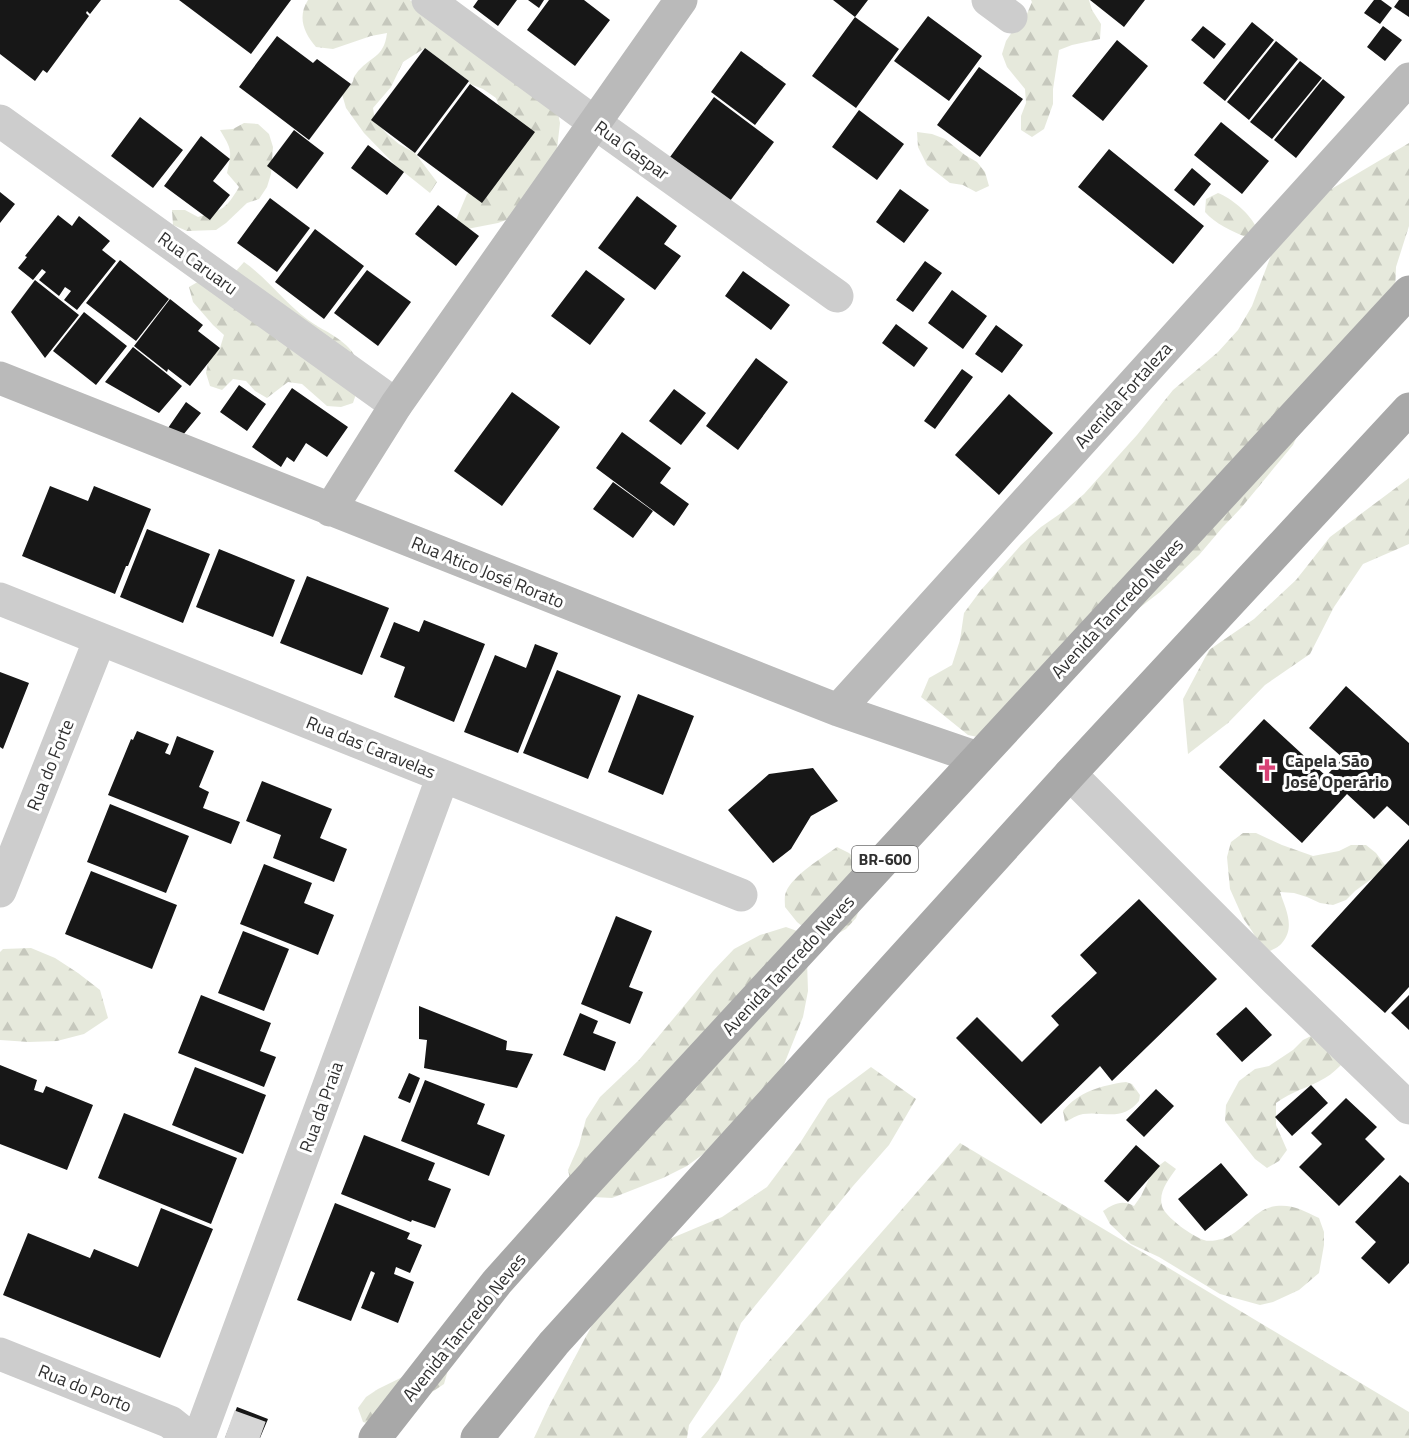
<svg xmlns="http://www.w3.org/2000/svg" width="1409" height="1438" font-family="'Titillium Web',sans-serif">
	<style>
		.forest { fill: url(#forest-firs) }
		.building { fill: #171717 }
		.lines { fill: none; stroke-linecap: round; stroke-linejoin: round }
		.street-tunnel { stroke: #d6d6d6; stroke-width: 33; stroke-dasharray: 33 16; stroke-linecap: butt }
		.street { stroke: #cdcdcd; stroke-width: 33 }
		.secondary { stroke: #bababa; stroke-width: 33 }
		.primary { stroke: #a8a8a8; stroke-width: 33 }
		.labels { text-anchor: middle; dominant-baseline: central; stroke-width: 6; stroke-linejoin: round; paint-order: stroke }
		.shield { fill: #fff; stroke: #6e6e6e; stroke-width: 1.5 }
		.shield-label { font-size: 16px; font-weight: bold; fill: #303030 }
		.street-label { font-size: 18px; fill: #303030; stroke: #fff }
		.poi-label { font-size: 18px; font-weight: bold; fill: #303030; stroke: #fff; text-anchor: start }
	</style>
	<defs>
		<pattern id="forest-firs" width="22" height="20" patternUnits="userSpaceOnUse" patternTransform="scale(1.5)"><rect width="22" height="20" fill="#e6e9dc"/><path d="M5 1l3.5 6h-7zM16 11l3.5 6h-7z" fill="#c6c8bd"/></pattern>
	</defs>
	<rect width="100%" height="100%" fill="#fff"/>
	<path class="forest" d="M 308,0 L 410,0 L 557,108 L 560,123 L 557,149 L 524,213 L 498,223 L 467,229 L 456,220 L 467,194 L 474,188 L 501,112 L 496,98 L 483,89 L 470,84 L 469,81 L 425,48 L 403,62 L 391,87 L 373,108 L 375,121 L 388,135 L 399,144 L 415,153 L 437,182 L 430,193 L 395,165 L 364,133 L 346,108 L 342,94 C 345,90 349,87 352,83 C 355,78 352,79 356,74 C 369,56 384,59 387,33 L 371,36 L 333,49 L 316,47 C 304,33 297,17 308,0 Z
		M 1031,0 L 1089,0 L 1092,10 L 1101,24 L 1100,39 L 1072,45 L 1059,50 L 1053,89 L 1053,104 L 1044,129 L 1032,137 L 1021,130 L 1021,116 L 1026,103 L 1025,89 L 1007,67 L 1002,54 L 1006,41 L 1014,29 L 1026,16 L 1032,2 Z
		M 244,123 L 258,124 L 269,134 L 273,147 L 271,174 L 267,187 L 259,199 L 247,203 L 226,223 L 216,230 L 187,231 L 173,225 L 172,210 L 185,210 L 198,217 C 223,210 226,209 239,187 L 227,173 C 232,150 232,150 220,130 L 233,129 Z
		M 917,132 L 932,134 L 945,139 L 965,155 L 977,162 L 985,172 L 989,186 L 976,192 L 963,185 L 950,183 L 927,165 L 918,147 Z
		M 1409,143 L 1409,226 L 1396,267 L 1395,293 L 1304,421 L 1293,445 L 1241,508 L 1222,528 L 1199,555 L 1160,592 L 1138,609 L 996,741 L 968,735 L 921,697 L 929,678 L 952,665 L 960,640 L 964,613 L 981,590 L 1021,545 L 1041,527 L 1064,511 L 1084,494 L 1137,435 L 1173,390 L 1218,352 L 1238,330 L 1252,306 L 1273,250 L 1328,191 Z
		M 1218,193 C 1231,198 1248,212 1255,225 L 1246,237 C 1233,232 1214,223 1205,212 L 1206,199 Z
		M 244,262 C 271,281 289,309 317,326 C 331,334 353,345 357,362 C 360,376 358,390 353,403 L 341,407 L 327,406 L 302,384 L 288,382 L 267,398 L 255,391 L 246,381 L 233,379 L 222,390 L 210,386 L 206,373 L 209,358 L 220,348 L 224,335 L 213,325 L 193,302 L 189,287 L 201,280 L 236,271 Z
		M 1409,478 L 1409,544 L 1363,564 L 1334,607 L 1310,654 L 1265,685 L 1228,723 L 1188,754 L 1183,699 L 1209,650 L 1254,619 L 1296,580 L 1330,537 Z
		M 1243,833 L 1256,833 L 1282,845 L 1313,856 L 1339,851 L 1351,845 L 1366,845 L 1376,853 L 1385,865 L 1377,875 L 1355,891 L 1346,900 L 1333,905 L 1320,903 L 1307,897 L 1294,893 L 1280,892 C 1285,908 1296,927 1282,943 C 1280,946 1274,949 1270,951 L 1259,943 L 1252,931 L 1243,918 L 1230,889 L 1227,857 L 1231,842 Z
		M 837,847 L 849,853 L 860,863 L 861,905 L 856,918 L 846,929 L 834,936 L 808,931 L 797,922 L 785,907 C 785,903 784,896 786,892 C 792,876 823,857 837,847 Z
		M 786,927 L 811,936 L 807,961 L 808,991 L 803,1017 L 781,1072 L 710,1149 L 687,1166 L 663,1178 L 612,1198 L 574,1196 L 568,1170 L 579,1145 L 586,1119 L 600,1097 L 639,1060 L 713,971 L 734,949 L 760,935 Z
		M 31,948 L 55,958 L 78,973 L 100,990 L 108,1018 L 84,1034 L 57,1041 L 29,1042 L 0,1040 L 0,952 L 3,949 Z
		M 1317,1033 L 1344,1062 C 1338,1068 1332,1074 1325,1078 C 1308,1088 1292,1091 1276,1103 L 1276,1125 L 1287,1150 L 1279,1161 L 1267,1168 L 1255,1159 L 1225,1121 L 1226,1105 L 1239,1081 L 1255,1069 L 1269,1066 L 1293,1050 L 1303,1040 Z
		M 871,1067 L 916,1099 L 889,1145 L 853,1186 L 741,1323 L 719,1380 L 689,1425 L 687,1438 L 534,1438 L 548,1408 L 599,1312 L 632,1271 L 672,1238 L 722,1217 L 767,1187 L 800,1143 L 828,1099 Z
		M 1126,1082 L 1132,1084 L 1140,1095 L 1139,1101 C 1122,1122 1105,1111 1083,1114 C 1077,1115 1071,1119 1065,1122 L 1063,1111 C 1078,1092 1102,1085 1126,1082 Z
		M 960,1143 L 1409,1412 L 1409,1438 L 701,1438 Z
		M 1165,1161 L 1176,1169 C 1169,1179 1158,1192 1162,1206 C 1164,1216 1193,1237 1204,1240 C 1209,1242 1217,1240 1222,1239 C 1243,1233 1253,1209 1276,1206 C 1293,1204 1304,1211 1319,1218 L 1324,1232 L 1324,1245 L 1319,1273 L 1299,1290 L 1273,1302 L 1260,1305 L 1220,1294 L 1159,1257 L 1131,1244 L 1110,1224 L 1103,1211 C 1113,1204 1122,1199 1134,1206 L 1141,1196 L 1153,1170 Z
		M 427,1365 L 448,1370 L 444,1384 L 432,1392 L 415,1413 L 379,1427 L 363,1422 L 358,1408 L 366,1397 L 378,1389 Z"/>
	<path class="building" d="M 0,0 L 101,0 L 90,14 L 87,11 L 86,13 L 89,16 L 47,73 L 43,70 L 35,81 L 0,54 Z
		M 179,0 L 291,0 L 251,54 Z
		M 478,0 L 517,0 L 498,26 L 473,7 Z
		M 528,0 L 544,0 L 539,8 Z
		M 549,0 L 584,0 L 610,20 L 575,66 L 527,30 Z
		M 833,0 L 868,0 L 855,17 Z
		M 1090,0 L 1145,0 L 1124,27 Z
		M 1374,0 L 1381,0 L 1392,8 L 1380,24 L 1364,13 Z
		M 1399,0 L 1409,0 L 1409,17 L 1394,7 Z
		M 928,16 L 982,56 L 949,101 L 894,61 Z
		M 855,17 L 899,49 L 856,108 L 812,76 Z
		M 1252,22 L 1274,40 L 1225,101 L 1203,83 Z
		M 1203,26 L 1226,44 L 1214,59 L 1191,40 Z
		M 1383,26 L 1402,40 L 1385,61 L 1367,47 Z
		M 277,36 L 313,63 L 317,59 L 351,84 L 309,140 L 239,87 Z
		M 1117,40 L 1148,66 L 1103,121 L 1072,96 Z
		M 1276,41 L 1298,59 L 1249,120 L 1227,102 Z
		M 425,48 L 469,81 L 415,153 L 371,120 Z
		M 741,51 L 786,84 L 755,125 L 711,92 Z
		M 1300,61 L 1322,78 L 1272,139 L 1250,122 Z
		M 979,67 L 1023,99 L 980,157 L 937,125 Z
		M 1323,79 L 1345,97 L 1296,158 L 1274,140 Z
		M 470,84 L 535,132 L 482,203 L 417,155 Z
		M 714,97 L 774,142 L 730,201 L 670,157 Z
		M 859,110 L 904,144 L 877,180 L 832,147 Z
		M 140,117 L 183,150 L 153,188 L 111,156 Z
		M 1221,122 L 1269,161 L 1242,194 L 1194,155 Z
		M 294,130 L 324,153 L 297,189 L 267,166 Z
		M 201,136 L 230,159 L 213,181 L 230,195 L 210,220 L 164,186 Z
		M 368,145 L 404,172 L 387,195 L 351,168 Z
		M 1109,149 L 1204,226 L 1173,264 L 1078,187 Z
		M 1192,168 L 1211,184 L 1194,206 L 1174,190 Z
		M 900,189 L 929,210 L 904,243 L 876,222 Z
		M 0,192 L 15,204 L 0,223 Z
		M 637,196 L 677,226 L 664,244 L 681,256 L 655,290 L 598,248 Z
		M 270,198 L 310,228 L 277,272 L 237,243 Z
		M 438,205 L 479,236 L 456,266 L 415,234 Z
		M 58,215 L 72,226 L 79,216 L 110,241 L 102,250 L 116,261 L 77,310 L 64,300 L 71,291 L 65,287 L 59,296 L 39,280 L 46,272 L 42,269 L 33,280 L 18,268 L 27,257 L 25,256 Z
		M 315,229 L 364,266 L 324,319 L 275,282 Z
		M 120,260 L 169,299 L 136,341 L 86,303 Z
		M 925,261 L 942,273 L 913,312 L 896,300 Z
		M 367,270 L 411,302 L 378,346 L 334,313 Z
		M 586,270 L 625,299 L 590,345 L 551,316 Z
		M 743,271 L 790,305 L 771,330 L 725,296 Z
		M 35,280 L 79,315 L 45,358 L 11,312 Z
		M 952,290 L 987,316 L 963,349 L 928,323 Z
		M 170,299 L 203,325 L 198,331 L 220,348 L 190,386 L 168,369 L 167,372 L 134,346 Z
		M 84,312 L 127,346 L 96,385 L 53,351 Z
		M 896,324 L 928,348 L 914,367 L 882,343 Z
		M 996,325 L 1023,345 L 1002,373 L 975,354 Z
		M 133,347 L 182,386 L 159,413 L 105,382 Z
		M 756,358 L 788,382 L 738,450 L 706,426 Z
		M 962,369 L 973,377 L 935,429 L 924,421 Z
		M 239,385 L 266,404 L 247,431 L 220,412 Z
		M 292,388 L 348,427 L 327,457 L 306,443 L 294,462 L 287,457 L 281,467 L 252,447 Z
		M 674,389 L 706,413 L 681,445 L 649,421 Z
		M 512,392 L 560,427 L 502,506 L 454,471 Z
		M 1009,394 L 1053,433 L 999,495 L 955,455 Z
		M 186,402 L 201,413 L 183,435 L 168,428 Z
		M 622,432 L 671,468 L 660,483 L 689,504 L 674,526 L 596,468 Z
		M 613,482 L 653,511 L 633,538 L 593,509 Z
		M 50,486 L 88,501 L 94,486 L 151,509 L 128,566 L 126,566 L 115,594 L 22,556 Z
		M 147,529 L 210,554 L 183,623 L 120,597 Z
		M 219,549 L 295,580 L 273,637 L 196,607 Z
		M 307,576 L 389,608 L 362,675 L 280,643 Z
		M 424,620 L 485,644 L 454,722 L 394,697 L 405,667 L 380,657 L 394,622 L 419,632 Z
		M 535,644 L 558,653 L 518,753 L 464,732 L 495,655 L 526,668 Z
		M 557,670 L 621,696 L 588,779 L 523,753 Z
		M 0,672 L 29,683 L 3,749 L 0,747 Z
		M 1346,686 L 1409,743 L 1409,826 L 1387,806 L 1374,819 L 1347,794 L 1302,843 L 1219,767 L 1264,719 L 1326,776 L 1343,758 L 1309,728 Z
		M 638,694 L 694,716 L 663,795 L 608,772 Z
		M 137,731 L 169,744 L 165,753 L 170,755 L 177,736 L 214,751 L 199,787 L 209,792 L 203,808 L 240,822 L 231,844 L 108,795 L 131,739 L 133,740 Z
		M 813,768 L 838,801 L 811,816 L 791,849 L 773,863 L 728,810 L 769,774 Z
		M 262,781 L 332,809 L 320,838 L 347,849 L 334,882 L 273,858 L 281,835 L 246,821 Z
		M 110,804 L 189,836 L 166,893 L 87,862 Z
		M 1409,839 L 1409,987 L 1385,1013 L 1311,946 Z
		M 264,864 L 312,883 L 304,903 L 334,915 L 318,955 L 240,924 Z
		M 91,871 L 177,905 L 152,969 L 65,934 Z
		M 1139,899 L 1217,979 L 1112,1081 L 1100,1066 L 1041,1124 L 956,1038 L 977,1017 L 1022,1062 L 1059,1025 L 1051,1016 L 1097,973 L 1080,955 Z
		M 616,916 L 652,931 L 629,987 L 643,992 L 630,1024 L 581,1004 Z
		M 243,931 L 289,949 L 264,1011 L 218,993 Z
		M 201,995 L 271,1023 L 260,1051 L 276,1057 L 264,1087 L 178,1053 Z
		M 1409,995 L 1409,1030 L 1391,1013 Z
		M 419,1006 L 507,1041 L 506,1050 L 533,1054 L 517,1088 L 424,1068 L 427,1040 L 419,1039 Z
		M 1246,1007 L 1272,1035 L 1242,1062 L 1216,1034 Z
		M 580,1013 L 598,1021 L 593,1033 L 616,1042 L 605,1071 L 563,1055 Z
		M 0,1065 L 37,1080 L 34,1090 L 43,1093 L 46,1086 L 93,1105 L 67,1170 L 0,1144 Z
		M 195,1067 L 266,1095 L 243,1154 L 172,1125 Z
		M 409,1073 L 420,1078 L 410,1103 L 398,1098 Z
		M 425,1080 L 485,1104 L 477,1124 L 505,1135 L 489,1176 L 401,1141 Z
		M 1311,1085 L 1328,1103 L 1292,1136 L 1275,1117 Z
		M 1156,1089 L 1174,1106 L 1144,1137 L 1126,1120 Z
		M 1346,1098 L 1377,1127 L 1365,1139 L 1385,1159 L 1339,1206 L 1299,1167 L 1322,1144 L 1311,1133 Z
		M 124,1113 L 237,1158 L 211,1224 L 98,1178 Z
		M 364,1135 L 435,1163 L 428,1180 L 451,1189 L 435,1228 L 412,1220 L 411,1222 L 341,1194 Z
		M 1136,1145 L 1160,1166 L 1128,1202 L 1104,1181 Z
		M 1221,1163 L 1248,1195 L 1205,1231 L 1178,1199 Z
		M 1400,1175 L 1409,1183 L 1409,1263 L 1389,1284 L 1361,1258 L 1376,1242 L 1355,1222 Z
		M 335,1203 L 410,1233 L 407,1239 L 422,1245 L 410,1273 L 396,1267 L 394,1274 L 414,1282 L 398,1323 L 361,1308 L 375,1273 L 371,1271 L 351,1321 L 297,1300 Z
		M 161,1208 L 213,1229 L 160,1358 L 3,1295 L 28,1233 L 90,1258 L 94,1249 L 138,1267 Z
		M 237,1407 L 268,1419 L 260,1438 L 225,1438 Z"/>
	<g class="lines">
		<path class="street-tunnel" d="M 229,1426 L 262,1438"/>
		<path class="street" d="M 428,0 L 595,123 L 837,296
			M 988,0 L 1011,17
			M 0,121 L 396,405
			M 0,599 L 741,895
			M 1070,774 L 1277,981 L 1409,1108
			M 0,891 L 100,639
			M 0,1354 L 170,1422 L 190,1438
			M 199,1438 L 443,776"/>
		<path class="secondary" d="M 0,378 L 838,710 L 978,758
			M 330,510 L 396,405 L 681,0
			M 838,710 L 1409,79"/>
		<path class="primary" d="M 375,1438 L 497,1282 L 580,1189 L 1409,292
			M 477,1438 L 554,1343 L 1070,774 L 1409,409"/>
	</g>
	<defs>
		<g id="church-bare" transform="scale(1.8)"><path d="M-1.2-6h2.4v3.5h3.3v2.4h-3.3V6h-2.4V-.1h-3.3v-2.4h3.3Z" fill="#d84175" stroke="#fff" stroke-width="2.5" paint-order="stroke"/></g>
	</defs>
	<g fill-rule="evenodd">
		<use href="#church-bare" x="1267" y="770"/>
	</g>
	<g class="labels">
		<rect class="shield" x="852" y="846" width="66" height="26" rx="4.5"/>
		<g class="shield-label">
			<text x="885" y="859">BR-600</text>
		</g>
		<g class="street-label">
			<text transform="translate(632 150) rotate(36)">Rua Gaspar</text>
			<text transform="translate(198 263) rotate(36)">Rua Caruaru</text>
			<text transform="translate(1123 395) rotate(-48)">Avenida Fortaleza</text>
			<text transform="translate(488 572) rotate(22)">Rua Atico José Rorato</text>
			<text transform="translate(1117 608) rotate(-47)">Avenida Tancredo Neves</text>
			<text transform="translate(371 747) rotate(22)">Rua das Caravelas</text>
			<text transform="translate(50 765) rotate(-68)">Rua do Forte</text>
			<text transform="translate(788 965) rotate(-47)">Avenida Tancredo Neves</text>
			<text transform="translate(321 1107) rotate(-70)">Rua da Praia</text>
			<text transform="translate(464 1327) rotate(-51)">Avenida Tancredo Neves</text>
			<text transform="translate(85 1388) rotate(22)">Rua do Porto</text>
		</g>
		<g class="poi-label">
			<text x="1285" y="760">Capela São<tspan x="1285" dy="21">José Operário</tspan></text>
		</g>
	</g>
</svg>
